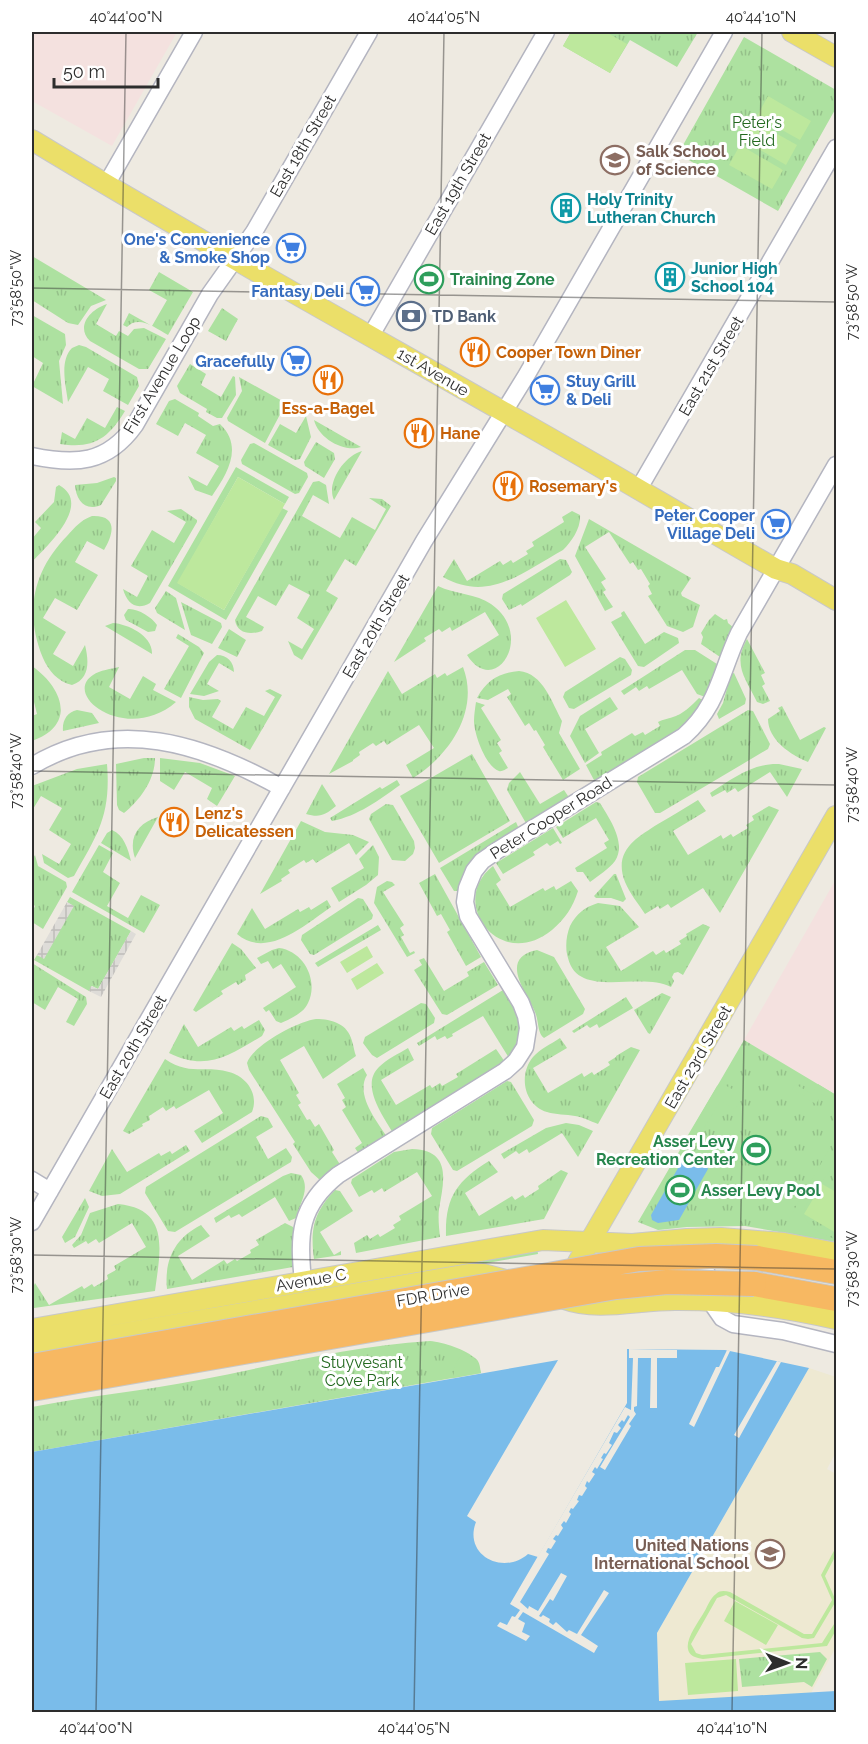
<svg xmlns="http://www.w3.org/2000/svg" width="868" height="1744" font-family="Raleway,sans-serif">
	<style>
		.education { fill: #eee9d2 }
		.medical { fill: #f4e1df }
		.grass { fill: url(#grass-tufts) }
		.garden { fill: #ade1a0 }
		.pitch { fill: #bde89d }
		.plaza { fill: url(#plaza-grid) }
		.water { fill: #7abcea }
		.pier { fill: #eeeae1 }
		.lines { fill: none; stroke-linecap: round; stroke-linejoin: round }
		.minor-casing { stroke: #b4b5c0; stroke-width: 19 }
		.major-casing { stroke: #c8c8c8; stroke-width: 22 }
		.highway-casing { stroke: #c8c8c8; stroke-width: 26 }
		.minor { stroke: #fff; stroke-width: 16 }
		.major { stroke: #ebdf69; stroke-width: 20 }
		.highway { stroke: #f7b862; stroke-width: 24 }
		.highway-bridge-casing { stroke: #c8c8c8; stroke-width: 26; stroke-linecap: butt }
		.highway-bridge { stroke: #f7b862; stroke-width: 24 }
		.ticks { fill: none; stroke: #2d2d2d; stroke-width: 1.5; stroke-opacity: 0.45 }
		.labels { text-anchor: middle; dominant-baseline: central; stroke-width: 6; stroke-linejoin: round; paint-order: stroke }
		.park-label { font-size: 16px; fill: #23691f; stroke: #fff }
		.street-label { font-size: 16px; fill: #2d2d2d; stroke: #fff }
		.education-label { font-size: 16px; font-weight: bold; fill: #785e54; stroke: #fff; text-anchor: start }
		.culture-label { font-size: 16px; font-weight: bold; fill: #0d838f; stroke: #fff; text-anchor: start }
		.shop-label { font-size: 16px; font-weight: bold; fill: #366cbe; stroke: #fff; text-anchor: end }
		.leisure-label { font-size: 16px; font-weight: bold; fill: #27864d; stroke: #fff; text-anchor: start }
		.service-label { font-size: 16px; font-weight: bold; fill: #4e5e75; stroke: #fff; text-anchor: start }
		.food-label { font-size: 16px; font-weight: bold; fill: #c56008; stroke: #fff; text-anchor: start }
		.neatline { fill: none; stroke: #2d2d2d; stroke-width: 2 }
		.ticks-label { font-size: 15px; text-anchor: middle; fill: #2d2d2d }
	</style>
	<defs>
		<pattern id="grass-tufts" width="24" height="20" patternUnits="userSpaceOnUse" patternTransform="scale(1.5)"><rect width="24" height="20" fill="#ade1a0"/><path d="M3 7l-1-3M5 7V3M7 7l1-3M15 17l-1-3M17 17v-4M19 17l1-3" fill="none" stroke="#95c18a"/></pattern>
		<pattern id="plaza-grid" width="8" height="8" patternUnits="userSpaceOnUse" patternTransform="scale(1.5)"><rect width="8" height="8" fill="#dedcd8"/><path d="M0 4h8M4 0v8" fill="none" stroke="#bfbdba"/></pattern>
	</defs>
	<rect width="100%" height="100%" fill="#eeeae1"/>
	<path class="education" d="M 809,1368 L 836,1377 L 836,1452 L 827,1469 L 836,1474 L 836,1647 L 811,1693 L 659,1702 L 657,1633 Z"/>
	<path class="medical" d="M 33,32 L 177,32 L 112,146 L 32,101 Z
		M 836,879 L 836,1095 L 744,1040 Z"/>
	<path class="grass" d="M 571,32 L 698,32 L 677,67 L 630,40 L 610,73 L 563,46 Z
		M 744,37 L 836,90 L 836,108 L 778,211 L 678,154 Z
		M 32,256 L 106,300 L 91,306 L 78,325 L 68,323 L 32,300 Z
		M 159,272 L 193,292 L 168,335 C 155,328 139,315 127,327 L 123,325 L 129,313 L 152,326 L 167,300 L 149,290 Z
		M 107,304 L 96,324 L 116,336 L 119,331 L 128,336 L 134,329 L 144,328 L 166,339 L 148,369 L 139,369 L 90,341 C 75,326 91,309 107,304 Z
		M 222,308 L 238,319 L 226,341 L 208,331 Z
		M 32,315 L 65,334 L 66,345 L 59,361 L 63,404 L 32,386 L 43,363 L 32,356 Z
		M 79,345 L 86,347 L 137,377 L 139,386 L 128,405 L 103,391 L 109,379 L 88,367 L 68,402 C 66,386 59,361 72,348 Z
		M 190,364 L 206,374 L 201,385 L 221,397 L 233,376 L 235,377 L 236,395 L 222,418 L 217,418 L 206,412 L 207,409 L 180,393 L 177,386 Z
		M 239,377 L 286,403 L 265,443 L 228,421 L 227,418 L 242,391 Z
		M 175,399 L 199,413 L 198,416 L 213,426 L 220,424 C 244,447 227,474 212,496 L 195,490 L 188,476 L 207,486 L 219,466 L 196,453 L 206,435 L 185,423 L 178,436 L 156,424 L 169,401 Z
		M 117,407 L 125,411 C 108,439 93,449 60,444 L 62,432 L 75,439 L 87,418 L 105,428 Z
		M 306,416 L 311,437 L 300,459 L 295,460 L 268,445 L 280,424 L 296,433 Z
		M 314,420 L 361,447 C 344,453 318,438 314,420 Z
		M 316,442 L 334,453 L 335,459 L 324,478 L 305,466 L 304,462 Z
		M 254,443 L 307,473 L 308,477 L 299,493 L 295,494 L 242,464 L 241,460 L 250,444 Z
		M 362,451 L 334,500 C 326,483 344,456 362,451 Z
		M 114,477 L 116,478 L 116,481 L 101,505 C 85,512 76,500 75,485 L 97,483 Z
		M 319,481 L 326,485 L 329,504 L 313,495 L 302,516 L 340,538 L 352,517 L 375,530 L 386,509 L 369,498 L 382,499 L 391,506 L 356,566 L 345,559 L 326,591 L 338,598 L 302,660 L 294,655 L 288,641 L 302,649 L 314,629 L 297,618 L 310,595 L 289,584 L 276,606 L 258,596 L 246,617 L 264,627 L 262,631 C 251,635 237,634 235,620 L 313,482 Z
		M 59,485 C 93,504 47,546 32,562 L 32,539 L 41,528 L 35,522 L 54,502 L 56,487 Z
		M 181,509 L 197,520 L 197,522 L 150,603 C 136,611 127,603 123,589 L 137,597 L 148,576 L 131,566 L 152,530 L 174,543 L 186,522 L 167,511 Z
		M 572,511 L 580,515 C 581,528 572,541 563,550 C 523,572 489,603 443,577 L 454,559 L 467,581 L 500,561 L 503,565 L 511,560 L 513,563 L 528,554 L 526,551 L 534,546 L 532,542 L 564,522 L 562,517 Z
		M 92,516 C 119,515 113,535 104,550 L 87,541 L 75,562 L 98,575 L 77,610 L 55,598 L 43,618 L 66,632 L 53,654 L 73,666 L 85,645 C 89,661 90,679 72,685 C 58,682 48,670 43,658 C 24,612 33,571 67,536 C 75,527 81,520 92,516 Z
		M 589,519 L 691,578 L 681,593 L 682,596 L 700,605 L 693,627 L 683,632 L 667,626 L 648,596 L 652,594 L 648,586 L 650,584 L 641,569 L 638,570 L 633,562 L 630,564 L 609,532 L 585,547 L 606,579 L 601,582 L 606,590 L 603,592 L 613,607 L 605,611 L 575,556 Z
		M 560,559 L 566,560 L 572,572 L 570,575 L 522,606 L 521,604 L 509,610 L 502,599 L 503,594 Z
		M 438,586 C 454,594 477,594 491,604 C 536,635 495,699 467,655 L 499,635 L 485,612 L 452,631 L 450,627 L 442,632 L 439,629 L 424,638 L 426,641 L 394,662 Z
		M 166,591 L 176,598 L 185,630 L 157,613 L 155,608 Z
		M 181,602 L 221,623 L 222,627 L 212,644 L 191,635 Z
		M 128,609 C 137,608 152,617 157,625 L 155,631 L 148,632 L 126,620 L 124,615 Z
		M 624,611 L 645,644 L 664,632 L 678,638 L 679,643 L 644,667 L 638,666 L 611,622 L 622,616 L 621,613 Z
		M 715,614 L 724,620 L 727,619 L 728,623 L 734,628 L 720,657 L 701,644 L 703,637 L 701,633 L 709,620 Z
		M 113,623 C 128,624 153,636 152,654 L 105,626 Z
		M 229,629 L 246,640 L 237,657 L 218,648 Z
		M 178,634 L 199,647 L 204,653 L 181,698 L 164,689 L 189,646 L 176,638 Z
		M 747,639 L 765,673 L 761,675 L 765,684 L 762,686 L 770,701 L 763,704 L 757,702 C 746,679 732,665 747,639 Z
		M 685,650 L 695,650 L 717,664 L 708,698 L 697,694 L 682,670 L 649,689 L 647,686 L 639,691 L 636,687 L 624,695 L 621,691 Z
		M 217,655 C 227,655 234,662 234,672 L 219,663 L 207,684 L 219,691 L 204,696 L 190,694 L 209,662 Z
		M 620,657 L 625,659 L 632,670 L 631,675 L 574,709 L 569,708 L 563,697 L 565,692 Z
		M 32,666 C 63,688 77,725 32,741 L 32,716 L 37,714 L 32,694 Z
		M 119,667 L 109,687 L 130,699 L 143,676 L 156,684 L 153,690 L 176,702 C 128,744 61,696 93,675 C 100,670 111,669 119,667 Z
		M 463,667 C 480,711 449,756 413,778 L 406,765 L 434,748 L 419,725 L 387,745 L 384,741 L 376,746 L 373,743 L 359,752 L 360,755 L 353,760 L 353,761 L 329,774 L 388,671 L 402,694 L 435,674 L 437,678 L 445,673 L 447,676 Z
		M 519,671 C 543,673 552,703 562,721 L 559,733 L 580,769 L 563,780 L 543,747 L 545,745 L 536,730 L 534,731 L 529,723 L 525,726 L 507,697 L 511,694 L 508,689 L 488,700 L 477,698 C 487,680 499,673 519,671 Z
		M 734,673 L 746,699 L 745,704 L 719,719 L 717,714 L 723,703 L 731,674 Z
		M 270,689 L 282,695 L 250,750 L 195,719 L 189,707 L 189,697 L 203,700 L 218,699 L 221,701 L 212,717 L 233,729 L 246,707 L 264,716 L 275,697 L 265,691 Z
		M 610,697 L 618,709 L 585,729 L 599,753 L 585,763 L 570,736 L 580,716 Z
		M 699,698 L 705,701 L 685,726 L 595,782 L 586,765 L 602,755 L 601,752 L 632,733 L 635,736 L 643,732 L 645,735 L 660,726 L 658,722 C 664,719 667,719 673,717 C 683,714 691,706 699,698 Z
		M 476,702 L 485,705 L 481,708 L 501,740 L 497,743 L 502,751 L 499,753 L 508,768 C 506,769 502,772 499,771 C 486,767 474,734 474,721 C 474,715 475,709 476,702 Z
		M 782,706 L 800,740 L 824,727 L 826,728 L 808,762 C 791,755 768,740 768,719 L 780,711 L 778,708 Z
		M 77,710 L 92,713 L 99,723 L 63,731 C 62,721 67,712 77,710 Z
		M 748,710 L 753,711 L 770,744 L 768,749 L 660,813 L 655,813 L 637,782 L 638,777 Z
		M 472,754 L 510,821 L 439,863 L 400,796 Z
		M 144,758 L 155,758 C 155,780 140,800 124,813 L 119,810 L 117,805 L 116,764 Z
		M 160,758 L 200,763 L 235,776 L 217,806 L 207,799 L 212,788 L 185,772 L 174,790 L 160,781 Z
		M 107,764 C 111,815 98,834 74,876 L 68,878 L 44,863 L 42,854 L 59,864 L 71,844 L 49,830 L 62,808 L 41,796 L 33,809 L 32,786 L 77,769 Z
		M 779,764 L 802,769 L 787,797 L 770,772 L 738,792 L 735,788 L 727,793 L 725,790 L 712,797 L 710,793 C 732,779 752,763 779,764 Z
		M 520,772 L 540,804 L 564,790 L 570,799 L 527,825 L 507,790 L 509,783 Z
		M 397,780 L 400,785 C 379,800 358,816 332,821 L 330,818 L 380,787 L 382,789 Z
		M 322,784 L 336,806 C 325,815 320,818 306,814 Z
		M 698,800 L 706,811 L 673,831 L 688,855 L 721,835 L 723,839 L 731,834 L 733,837 L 748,828 L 746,825 L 754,820 L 752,816 L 769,806 L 779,810 L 720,913 L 703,888 L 671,908 L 668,904 L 660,909 L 658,906 L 645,914 C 638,903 630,894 625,882 C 613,851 636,838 658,824 C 672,816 685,808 698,800 Z
		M 596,802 L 600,803 C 609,818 627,843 615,861 C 609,869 598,876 590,882 L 583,872 L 577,872 L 575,868 L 607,848 L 604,843 L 609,840 L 596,818 L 563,838 L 556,827 Z
		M 386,804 L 393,805 L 414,841 L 415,848 L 413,854 L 405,861 L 392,860 L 369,819 L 371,814 Z
		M 158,817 L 135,858 C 128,837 138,823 158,817 Z
		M 301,821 L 325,832 L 353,835 L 369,842 L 356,855 L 349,843 L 316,863 L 313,859 L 306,863 L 304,860 L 288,870 L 290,873 L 281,879 L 282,881 L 260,894 Z
		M 516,822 L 519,829 C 489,848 466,853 459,891 L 454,891 L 440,868 Z
		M 553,828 L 562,843 L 560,844 L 558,841 L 550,846 L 547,843 L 533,852 L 535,855 L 503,874 L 496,863 Z
		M 112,830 C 124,835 128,849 131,861 L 101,843 L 107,833 Z
		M 99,845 L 113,853 L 103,872 L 120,883 L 107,906 L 128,918 L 141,895 L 160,905 L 144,933 L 72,892 Z
		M 373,845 L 379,857 L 378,875 L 366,885 L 339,902 L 331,888 L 364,868 L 359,859 Z
		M 35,855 L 38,866 L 66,882 L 67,887 L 43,929 L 32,922 L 32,913 L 35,906 L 32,903 L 32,860 Z
		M 493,866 L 501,880 L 496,884 L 510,907 L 543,888 L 545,891 L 554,886 L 556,890 L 571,881 L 578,891 C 573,907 565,919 552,930 C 499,973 447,901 493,866 Z
		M 435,874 L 481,957 L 466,966 L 447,932 L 450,930 L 441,914 L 437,916 L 419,883 Z
		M 614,874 L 616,874 L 626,899 L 623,902 L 611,898 L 596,898 L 594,896 Z
		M 387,881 L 392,882 L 395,885 L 383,892 L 404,925 L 400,928 L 404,935 L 401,937 L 410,953 L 414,951 L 415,953 L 407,957 L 374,903 L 377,887 Z
		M 70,897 L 131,931 L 98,989 L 92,986 L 89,991 L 34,960 L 37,955 L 44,958 L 73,906 L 67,902 Z
		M 358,898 L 363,899 L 373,915 L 372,919 L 314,955 L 310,954 L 301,940 L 302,935 Z
		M 327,900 L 331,907 C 306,924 267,960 237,934 L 252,908 L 265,929 L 298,909 L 300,912 L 309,907 L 311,910 Z
		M 598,903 L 620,906 L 639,927 L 606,947 L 621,971 L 653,951 L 656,955 L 664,950 L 666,953 L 681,944 L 679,941 L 687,936 L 686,934 L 703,924 L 710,927 L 683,975 L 678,972 L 674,973 L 672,977 L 674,981 L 671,987 C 640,971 578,1000 568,958 C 565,948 566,936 570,926 C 576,914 585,907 598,903 Z
		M 378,925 L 381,930 L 318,967 L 315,963 Z
		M 232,943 L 241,949 L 256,968 L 245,975 L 246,980 L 238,985 L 236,982 L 221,991 L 223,994 L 196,1012 L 193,1010 Z
		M 279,948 C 304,951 319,981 308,1003 C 304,1013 290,1019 281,1023 L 276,1021 L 269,1010 L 266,1012 L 263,1008 L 296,987 L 281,964 L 273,969 L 268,961 L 261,964 L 257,958 L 272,950 Z
		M 537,950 L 554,957 L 585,1009 L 583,1014 L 544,1038 C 537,1033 539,1021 535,1012 C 528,994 497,958 537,950 Z
		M 424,958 L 444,991 L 469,976 L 467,972 L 484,962 L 498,985 L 447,1015 L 442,1014 L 414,970 L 422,965 L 419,960 Z
		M 32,963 L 86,997 L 87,1004 L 74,1026 L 66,1022 L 78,999 L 58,987 L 45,1010 L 32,1002 Z
		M 503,990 C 521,1016 527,1029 509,1058 L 483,1016 L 452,1034 L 453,1036 L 447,1039 L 445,1036 L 437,1040 L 435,1036 L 419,1046 L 417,1043 Z
		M 662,993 L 671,997 L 650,1034 L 648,1033 L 634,1010 Z
		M 626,997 L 633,1008 L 599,1028 L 597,1024 L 590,1028 L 587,1025 L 574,1033 L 572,1031 Z
		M 421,1003 L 426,1004 L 435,1018 L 434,1023 L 377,1058 L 372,1055 L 363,1043 L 365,1037 Z
		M 316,1019 C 332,1019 348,1024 352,1041 C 354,1047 354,1051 356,1056 L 323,1079 L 304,1046 L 280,1060 L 299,1093 L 296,1095 L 301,1103 L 298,1105 L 307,1120 L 310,1119 L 315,1127 L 319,1124 L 334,1150 L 332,1152 L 341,1166 L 321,1181 L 311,1172 L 293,1144 L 295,1142 L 249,1070 L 247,1063 C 252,1046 298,1021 316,1019 Z
		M 259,1020 L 265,1030 L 262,1036 C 230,1055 207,1072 169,1053 L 184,1024 L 198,1047 L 231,1027 L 234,1031 L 242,1026 L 244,1029 Z
		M 560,1038 L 567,1048 L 533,1068 L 548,1093 L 582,1073 L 584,1077 L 592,1072 L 594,1075 L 610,1065 L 608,1062 L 616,1057 L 616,1056 L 631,1047 L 640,1050 L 598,1124 C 590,1121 583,1117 575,1116 C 566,1114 556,1115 547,1112 C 524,1105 518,1075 533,1057 C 540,1049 551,1044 560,1038 Z
		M 744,1040 L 836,1095 L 836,1242 L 745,1226 L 687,1227 L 658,1230 L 638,1222 Z
		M 408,1048 L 414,1060 L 381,1080 L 396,1105 L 430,1085 L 432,1088 L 440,1083 L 442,1086 L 458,1077 L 456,1074 L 496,1049 L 505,1062 L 393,1133 C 383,1116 360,1085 379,1067 C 387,1059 398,1054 408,1048 Z
		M 165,1059 C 189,1076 206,1065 229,1072 C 247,1077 259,1094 252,1112 L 202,1143 L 194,1131 L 223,1113 L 209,1090 L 176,1109 L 174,1106 L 166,1111 L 163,1107 L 149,1116 L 150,1120 L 142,1124 L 143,1126 L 129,1134 L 123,1131 Z
		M 363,1068 L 367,1075 C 355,1095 377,1121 387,1137 L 359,1154 L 355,1148 L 362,1143 L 342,1110 L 346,1107 L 342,1100 L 345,1098 L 337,1084 Z
		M 507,1081 L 511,1082 L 534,1120 L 532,1126 L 457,1171 L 453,1170 L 431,1134 L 432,1128 Z
		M 261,1116 L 268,1118 L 273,1127 L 256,1137 L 268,1159 L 286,1148 L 292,1157 L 291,1162 L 175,1232 L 168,1231 L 145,1193 L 146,1187 Z
		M 566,1123 L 579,1125 L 593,1131 L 578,1157 L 562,1133 L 529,1153 L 527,1149 L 519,1154 L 516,1151 L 504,1159 L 501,1154 L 546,1128 Z
		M 186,1145 L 190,1151 L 120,1194 L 102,1196 L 89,1191 L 112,1149 L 127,1172 L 159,1153 L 161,1156 L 170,1151 L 172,1154 Z
		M 412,1149 C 452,1150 444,1181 439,1209 C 438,1218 439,1228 440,1237 L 356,1253 L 354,1243 L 367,1235 L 370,1239 L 378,1234 L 380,1237 L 395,1228 L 393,1225 L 401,1220 L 399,1216 L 432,1196 L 417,1172 L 384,1192 L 382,1188 L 374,1193 L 372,1190 L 359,1197 L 351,1183 L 352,1179 L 394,1152 Z
		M 489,1161 L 498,1172 L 465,1193 L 479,1216 L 512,1196 L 515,1200 L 523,1195 L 525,1198 L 539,1189 L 538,1186 L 561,1170 L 568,1173 L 544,1219 L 446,1236 C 445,1197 457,1181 489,1161 Z
		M 291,1173 L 301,1175 C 311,1189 299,1204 296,1218 L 289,1221 L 275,1197 L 242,1217 L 239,1214 L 231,1218 L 229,1215 L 216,1223 L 214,1218 L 283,1176 Z
		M 335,1190 L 340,1191 L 353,1211 L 320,1232 L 334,1255 L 341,1251 L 341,1255 L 314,1259 C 310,1229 314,1212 335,1190 Z
		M 85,1198 L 89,1207 L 75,1237 L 65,1243 L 62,1237 Z
		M 118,1204 C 171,1209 160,1252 155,1291 L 34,1308 C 29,1300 31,1291 35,1283 L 49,1305 L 82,1286 L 84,1289 L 92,1284 L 94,1287 L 108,1279 L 107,1275 L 116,1270 L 114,1266 L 146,1247 L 132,1223 L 99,1243 L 96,1239 L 88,1244 L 86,1241 L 74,1248 L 72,1245 L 81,1235 L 90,1213 Z
		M 285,1223 L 293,1227 L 293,1267 L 167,1289 C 164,1260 175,1238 201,1225 L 210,1236 L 178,1256 L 192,1280 L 224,1260 L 227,1264 L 235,1259 L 237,1261 L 251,1253 L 250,1250 L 259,1245 L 256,1240 Z
		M 430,1341 C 443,1342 467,1350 476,1359 C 480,1362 480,1368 481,1373 L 32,1452 L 32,1407 C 87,1396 144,1391 199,1380 C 276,1365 352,1346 430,1341 Z
		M 820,1652 L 827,1659 L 812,1687 L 804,1682 L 742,1687 L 739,1659 Z"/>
	<path class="garden" d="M 236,467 L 289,497 L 285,504 L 238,477 L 178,583 L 224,610 L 282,508 L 288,511 L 226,620 L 168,586 Z
		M 721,1083 L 743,1095 L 735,1110 L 720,1101 L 697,1140 L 688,1135 L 717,1086 Z
		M 795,1084 L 812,1094 L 818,1084 L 836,1095 L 836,1103 L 822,1094 L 816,1104 L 807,1099 L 807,1097 L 792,1090 Z
		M 830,1148 C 844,1173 803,1191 804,1216 C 809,1228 824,1236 836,1239 L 836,1242 L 780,1231 L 783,1229 Z
		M 537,1247 L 538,1254 L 32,1343 L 32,1336 Z
		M 463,1352 L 477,1360 L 481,1373 L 453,1378 L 455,1365 Z"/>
	<path class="pitch" d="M 571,32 L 606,32 L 627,44 L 610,73 L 563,46 Z
		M 768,96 L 811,121 L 800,140 L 757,116 Z
		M 754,121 L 797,145 L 786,165 L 743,140 Z
		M 740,145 L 783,170 L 772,189 L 729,165 Z
		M 238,477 L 285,504 L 224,610 L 177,583 Z
		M 566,600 L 596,649 L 565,667 L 536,618 Z
		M 367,946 L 373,957 L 347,973 L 340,962 Z
		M 377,963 L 384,973 L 357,990 L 351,979 Z
		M 822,1184 L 836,1192 L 836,1233 L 804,1214 Z
		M 836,1547 L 836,1555 L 825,1576 L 836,1601 L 814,1638 L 808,1639 L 802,1638 L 726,1595 L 717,1598 L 691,1644 L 696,1653 L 702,1655 L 822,1643 L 836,1621 L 836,1630 L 827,1646 L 703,1659 C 673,1656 695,1627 703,1614 C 707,1608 710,1598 716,1594 C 720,1590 725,1591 730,1592 L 804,1634 L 812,1634 L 832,1600 L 821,1575 Z
		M 735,1601 L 778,1625 L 766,1645 L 724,1621 Z
		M 736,1659 L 738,1691 L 688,1695 L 685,1663 Z"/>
	<path class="plaza" d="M 67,902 L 74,906 L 44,959 L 37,955 Z
		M 131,931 L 136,934 L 101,997 L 89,991 L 91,986 L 98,989 Z"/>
	<path class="water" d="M 689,1155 L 707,1166 L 708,1169 L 679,1220 L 658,1223 L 652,1220 L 651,1215 L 685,1156 Z
		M 627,1349 L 725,1350 L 809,1368 L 657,1633 L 659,1701 L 836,1691 L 836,1712 L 32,1712 L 32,1452 L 558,1360 L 467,1516 L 476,1522 C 463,1555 503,1576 528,1554 L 538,1557 L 627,1403 Z"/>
	<path class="pier" d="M 629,1349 L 677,1350 L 677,1358 L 657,1358 L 657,1408 L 650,1408 L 651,1358 L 638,1358 L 637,1406 L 634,1407 L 634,1411 L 636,1414 L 629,1424 L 631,1426 L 605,1470 L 600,1467 L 630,1417 L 628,1415 L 624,1422 L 622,1420 L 618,1425 L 621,1428 L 617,1433 L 614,1432 L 609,1443 L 612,1445 L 606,1454 L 604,1453 L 601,1458 L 603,1459 L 597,1469 L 595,1467 L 592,1472 L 595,1474 L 589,1483 L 587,1481 L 585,1486 L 587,1488 L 582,1496 L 579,1495 L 577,1500 L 579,1501 L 573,1509 L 571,1508 L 569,1512 L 571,1514 L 566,1523 L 564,1521 L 561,1525 L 563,1528 L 558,1536 L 556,1535 L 553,1539 L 556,1541 L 551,1549 L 548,1548 L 546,1552 L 549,1554 L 520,1602 L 528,1609 L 529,1606 L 538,1611 L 561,1573 L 567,1576 L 553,1601 L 550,1599 L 539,1616 L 541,1617 L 543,1615 L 550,1619 L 549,1622 L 553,1625 L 556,1622 L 567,1632 L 569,1630 L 577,1634 L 604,1590 L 609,1593 L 581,1635 L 598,1646 L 594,1653 L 523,1612 L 518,1619 L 525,1623 L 522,1632 L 530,1636 L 526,1641 L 497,1626 L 500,1622 L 507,1625 L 512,1616 L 515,1617 L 520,1610 L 510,1604 L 625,1407 L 631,1410 L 633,1358 L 629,1358 Z
		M 727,1350 L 730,1351 L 694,1427 L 689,1424 L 716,1367 L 719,1367 Z
		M 777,1361 L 781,1362 L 739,1438 L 734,1435 Z"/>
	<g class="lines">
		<g class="minor-casing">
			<path id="minor" d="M 106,185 L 194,32
				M 370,337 L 546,32
				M 32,456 C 75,465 107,464 135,425 L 210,294 L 254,232 L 369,32
				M 638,490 L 836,148
				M 32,766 C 116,715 203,744 282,788
				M 32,1180 L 50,1191
				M 32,1222 L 424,541 L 526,376 L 724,32
				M 701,1247 L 713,1305 L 722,1318 L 733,1324 L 783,1331 L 836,1344
				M 303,1281 C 298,1235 299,1206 338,1175 L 505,1071 L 516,1061 L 525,1047 L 528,1028 L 526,1016 L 521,1003 L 468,916 L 465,902 L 467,888 L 474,871 L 482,861 L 498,850 L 684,736 C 719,705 720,673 739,633 L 836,465"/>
		</g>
		<g class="major-casing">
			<path id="major" d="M 792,32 L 836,57
				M 32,140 C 192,237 355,327 518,420 C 605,469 690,520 776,569 L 792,574 L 836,600
				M 571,1281 L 578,1262 L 836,816
				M 564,1299 C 599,1312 641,1299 678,1300 C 731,1300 784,1307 836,1319
				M 32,1329 L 543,1240 L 632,1244 L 687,1239 L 721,1238 L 784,1243 L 836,1253
				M 32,1349 L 469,1274 L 483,1274 L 510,1281"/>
		</g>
		<g class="highway-casing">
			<path id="highway" d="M 757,1258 L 836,1272
				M 754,1284 L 836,1299"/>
		</g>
		<use href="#minor" class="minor"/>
		<use href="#major" class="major"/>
		<use href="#highway" class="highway"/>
		<g class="highway-bridge-casing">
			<path id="highway-bridge" d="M 32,1366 L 639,1259 L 716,1256 L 757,1258
				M 32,1389 L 616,1287 L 667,1282 L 754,1284"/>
		</g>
		<use href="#highway-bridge" class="highway-bridge"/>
	</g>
	<path class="ticks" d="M 32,288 L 836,302M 32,771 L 836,785M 32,1255 L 836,1269M 96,1712 L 126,32M 414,1712 L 444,32M 732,1712 L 762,32"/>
	<defs>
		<g id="school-ring" transform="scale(1.5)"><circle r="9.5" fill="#fff" stroke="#8d6e63" stroke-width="1.5"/><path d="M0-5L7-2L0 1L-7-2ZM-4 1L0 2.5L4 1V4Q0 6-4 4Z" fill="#8d6e63"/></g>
		<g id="building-ring" transform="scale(1.5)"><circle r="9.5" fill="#fff" stroke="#0f9aa8" stroke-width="1.5"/><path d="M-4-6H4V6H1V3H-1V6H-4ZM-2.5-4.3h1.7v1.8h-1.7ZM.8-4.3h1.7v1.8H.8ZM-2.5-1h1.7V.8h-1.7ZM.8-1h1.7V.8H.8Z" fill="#0f9aa8"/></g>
		<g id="supermarket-ring" transform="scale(1.5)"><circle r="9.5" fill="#fff" stroke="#3f7fe0" stroke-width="1.5"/><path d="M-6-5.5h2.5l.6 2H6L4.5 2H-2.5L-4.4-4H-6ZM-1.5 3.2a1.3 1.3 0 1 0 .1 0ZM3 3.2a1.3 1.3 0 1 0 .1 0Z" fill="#3f7fe0"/></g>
		<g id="stadium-ring" transform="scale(1.5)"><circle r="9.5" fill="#fff" stroke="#2e9e5b" stroke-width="1.5"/><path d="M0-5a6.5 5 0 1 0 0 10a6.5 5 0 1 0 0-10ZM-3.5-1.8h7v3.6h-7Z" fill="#2e9e5b"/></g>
		<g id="bank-ring" transform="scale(1.5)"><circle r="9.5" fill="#fff" stroke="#5c6f8a" stroke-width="1.5"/><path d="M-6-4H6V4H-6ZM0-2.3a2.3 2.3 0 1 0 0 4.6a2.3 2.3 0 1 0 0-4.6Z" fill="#5c6f8a"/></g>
		<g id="restaurant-ring" transform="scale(1.5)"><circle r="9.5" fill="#fff" stroke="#e8710a" stroke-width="1.5"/><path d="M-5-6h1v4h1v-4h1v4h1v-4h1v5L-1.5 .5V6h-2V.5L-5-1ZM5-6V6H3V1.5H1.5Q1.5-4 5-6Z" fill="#e8710a"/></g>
	</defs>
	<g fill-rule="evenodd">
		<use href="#school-ring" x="615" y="160"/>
		<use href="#building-ring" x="566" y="208"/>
		<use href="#supermarket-ring" x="291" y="248"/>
		<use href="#building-ring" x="670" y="277"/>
		<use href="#stadium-ring" x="429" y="279"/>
		<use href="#supermarket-ring" x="365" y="291"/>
		<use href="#bank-ring" x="411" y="316"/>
		<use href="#restaurant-ring" x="475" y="352"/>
		<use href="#supermarket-ring" x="296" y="361"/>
		<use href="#restaurant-ring" x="328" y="380"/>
		<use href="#supermarket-ring" x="545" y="390"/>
		<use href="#restaurant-ring" x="419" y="433"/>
		<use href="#restaurant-ring" x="508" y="486"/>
		<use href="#supermarket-ring" x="776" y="524"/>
		<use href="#restaurant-ring" x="174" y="822"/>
		<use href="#stadium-ring" x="756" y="1150"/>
		<use href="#stadium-ring" x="680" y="1190"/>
		<use href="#school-ring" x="770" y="1554"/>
	</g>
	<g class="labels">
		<g class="park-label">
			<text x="757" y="122">Peter's<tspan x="757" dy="18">Field</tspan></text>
			<text x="362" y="1362">Stuyvesant<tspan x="362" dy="18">Cove Park</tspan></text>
		</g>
		<g class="street-label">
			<text transform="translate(303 146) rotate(-60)">East 18th Street</text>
			<text transform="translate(458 184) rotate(-60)">East 19th Street</text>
			<text transform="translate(711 366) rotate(-60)">East 21st Street</text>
			<text transform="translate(433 372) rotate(30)">1st Avenue</text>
			<text transform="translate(162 375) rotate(-59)">First Avenue Loop</text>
			<text transform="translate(376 626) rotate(-60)">East 20th Street</text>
			<text transform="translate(551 818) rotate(-32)">Peter Cooper Road</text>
			<text transform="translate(133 1047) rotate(-60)">East 20th Street</text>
			<text transform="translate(698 1057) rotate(-60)">East 23rd Street</text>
			<text transform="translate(311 1280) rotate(-10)">Avenue C</text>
			<text transform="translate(433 1295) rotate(-10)">FDR Drive</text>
		</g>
		<g class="education-label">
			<text x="636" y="151">Salk School<tspan x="636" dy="18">of Science</tspan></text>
			<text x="749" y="1545" text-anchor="end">United Nations<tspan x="749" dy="18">International School</tspan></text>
		</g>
		<g class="culture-label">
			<text x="587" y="199">Holy Trinity<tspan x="587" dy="18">Lutheran Church</tspan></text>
			<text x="691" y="268">Junior High<tspan x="691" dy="18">School 104</tspan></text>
		</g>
		<g class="shop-label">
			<text x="270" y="239">One's Convenience<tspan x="270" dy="18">&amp; Smoke Shop</tspan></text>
			<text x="344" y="291">Fantasy Deli</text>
			<text x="275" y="361">Gracefully</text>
			<text x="566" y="381" text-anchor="start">Stuy Grill<tspan x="566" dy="18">&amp; Deli</tspan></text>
			<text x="755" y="515">Peter Cooper<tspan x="755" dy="18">Village Deli</tspan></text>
		</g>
		<g class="leisure-label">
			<text x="450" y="279">Training Zone</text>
			<text x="735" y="1141" text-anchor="end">Asser Levy<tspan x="735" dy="18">Recreation Center</tspan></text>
			<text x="701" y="1190">Asser Levy Pool</text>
		</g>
		<g class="service-label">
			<text x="432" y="316">TD Bank</text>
		</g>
		<g class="food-label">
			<text x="496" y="352">Cooper Town Diner</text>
			<text x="328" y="408" text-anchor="middle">Ess-a-Bagel</text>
			<text x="440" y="433">Hane</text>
			<text x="529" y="486">Rosemary's</text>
			<text x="195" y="813">Lenz's<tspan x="195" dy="18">Delicatessen</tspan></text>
		</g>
	</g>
	<rect width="868" height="1744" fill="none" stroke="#ffffff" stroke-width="66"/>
	<g transform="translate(787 1663) rotate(91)" stroke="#ffffff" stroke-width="4.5" paint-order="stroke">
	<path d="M0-4.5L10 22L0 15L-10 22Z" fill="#2d2d2d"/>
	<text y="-9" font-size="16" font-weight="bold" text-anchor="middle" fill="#2d2d2d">N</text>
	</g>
	<path d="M54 78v9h104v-9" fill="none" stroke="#2d2d2d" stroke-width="3"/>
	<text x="63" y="78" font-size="18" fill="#2d2d2d" stroke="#ffffff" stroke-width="4.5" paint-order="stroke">50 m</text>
	<rect x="33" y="33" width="802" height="1678" class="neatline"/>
	<g class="ticks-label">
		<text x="126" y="22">40°44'00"N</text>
		<text x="444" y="22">40°44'05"N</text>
		<text x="761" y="22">40°44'10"N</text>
		<text transform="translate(16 288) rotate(-90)" y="5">73°58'50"W</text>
		<text transform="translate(852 302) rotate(-90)" y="5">73°58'50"W</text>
		<text transform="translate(16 771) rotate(-90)" y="5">73°58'40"W</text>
		<text transform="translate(852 785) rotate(-90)" y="5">73°58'40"W</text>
		<text transform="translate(16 1255) rotate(-90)" y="5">73°58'30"W</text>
		<text transform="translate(852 1269) rotate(-90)" y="5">73°58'30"W</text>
		<text x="96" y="1733">40°44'00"N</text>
		<text x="414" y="1733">40°44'05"N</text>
		<text x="732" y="1733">40°44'10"N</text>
	</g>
</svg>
